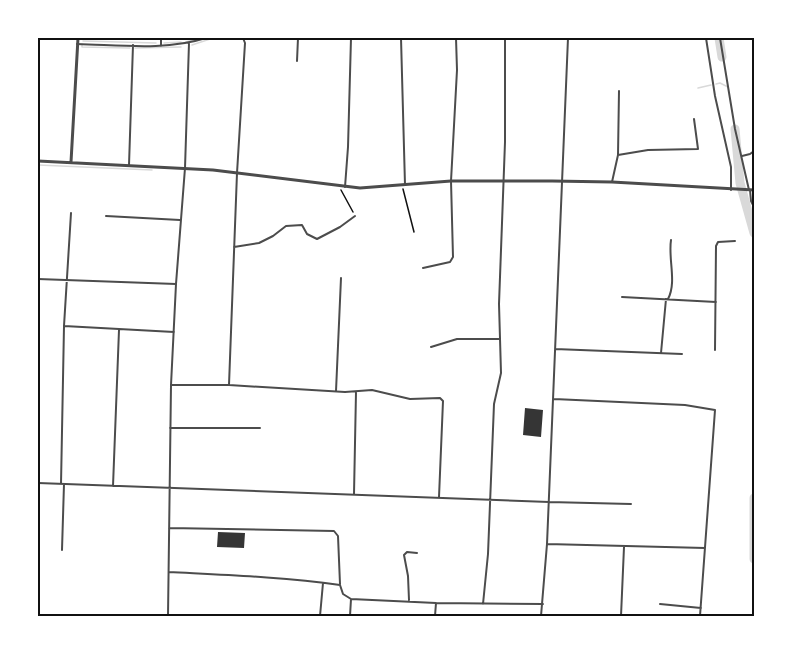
<svg xmlns="http://www.w3.org/2000/svg" width="792" height="654" font-family="Mulish,sans-serif">
	<style>
		.lines { fill: none; stroke-linecap: round; stroke-linejoin: round }
		.stream { stroke: #d9d9d9; stroke-width: 1.5 }
		.river { stroke: #d9d9d9; stroke-width: 9 }
		.building { fill: #353535 }
		.path { stroke: #111; stroke-width: 1.5 }
		.minor { stroke: #4c4c4c; stroke-width: 2 }
		.tertiary { stroke: #4c4c4c; stroke-width: 3 }
		.neatline { fill: none; stroke: #111; stroke-width: 2 }
	</style>
	<rect width="100%" height="100%" fill="#fff"/>
	<g class="lines">
		<path class="stream" d="M 83,41 L 156,43
			M 186,42 L 200,38
			M 164,43 L 181,42
			M 82,44 L 82,47 L 130,48
			M 192,45 L 213,38
			M 135,48 L 181,47
			M 716,84 L 720,83 L 728,87
			M 698,88 L 711,85
			M 38,165 L 152,170"/>
		<path class="river" d="M 719,38 L 722,57
			M 735,129 L 740,183 L 754,233
			M 754,498 L 754,559"/>
	</g>
	<path class="building" d="M 525,408 L 543,410 L 541,437 L 523,435 Z
		M 218,532 L 245,533 L 244,548 L 217,547 Z"/>
	<g class="lines">
		<path class="path" d="M 403,189 L 414,232
			M 341,190 L 353,212"/>
		<path class="minor" d="M 401,38 L 405,185
			M 706,38 L 715,96 L 731,167 L 731,190
			M 720,38 L 735,129 L 749,190
			M 77,44 C 120,45 165,51 206,38
			M 161,46 L 161,38
			M 297,61 L 298,38
			M 618,155 L 648,150 L 698,149 L 694,119
			M 742,156 L 750,154 L 754,151
			M 129,165 L 133,45
			M 612,182 L 618,155 L 619,91
			M 345,187 L 348,147 L 351,38
			M 750,190 L 751,201 L 754,207
			M 106,216 L 180,220
			M 234,247 L 259,243 L 273,236 L 286,226 L 302,225 L 307,234 L 317,239 L 340,227 L 355,216
			M 423,268 L 450,262 L 453,257 L 451,181 L 457,70 L 456,38
			M 38,279 L 176,284
			M 622,297 L 716,302
			M 668,299 C 677,282 668,259 671,240
			M 64,326 L 174,332
			M 431,347 L 457,339 L 500,339
			M 555,349 L 682,354
			M 715,350 L 716,246 L 718,242 L 735,241
			M 661,353 L 666,299
			M 171,385 L 229,385 L 345,392 L 372,390 L 410,399 L 440,398 L 443,401 L 439,497
			M 229,385 L 237,173 L 245,43 L 243,38
			M 336,391 L 341,278
			M 554,399 L 685,405 L 715,410 L 700,616
			M 170,428 L 260,428
			M 38,483 L 549,502 L 631,504
			M 61,484 L 64,326 L 71,213
			M 113,486 L 119,330
			M 354,494 L 356,392
			M 169,528 L 334,531 L 338,536 L 340,584
			M 547,544 L 705,548
			M 62,550 L 64,484
			M 169,572 C 226,575 283,577 340,585 L 343,594 L 351,599 L 436,603 L 543,604
			M 409,600 L 408,576 L 404,555 L 407,552 L 417,553
			M 483,604 L 488,554 L 494,404 L 501,373 L 499,304 L 505,142 L 505,38
			M 660,604 L 701,608
			M 168,616 L 171,385 L 176,284 L 185,168 L 189,43
			M 320,616 L 323,583
			M 350,616 L 351,599
			M 435,616 L 436,603
			M 541,616 L 547,544 L 568,38
			M 621,616 L 624,547"/>
		<path class="tertiary" d="M 38,161 L 213,170 L 360,188 L 451,181 L 552,181 L 612,182 L 754,190
			M 71,162 L 78,38"/>
	</g>
	<rect width="792" height="654" fill="none" stroke="#ffffff" stroke-width="78"/>
	<rect x="39" y="39" width="714" height="576" class="neatline"/>
</svg>
